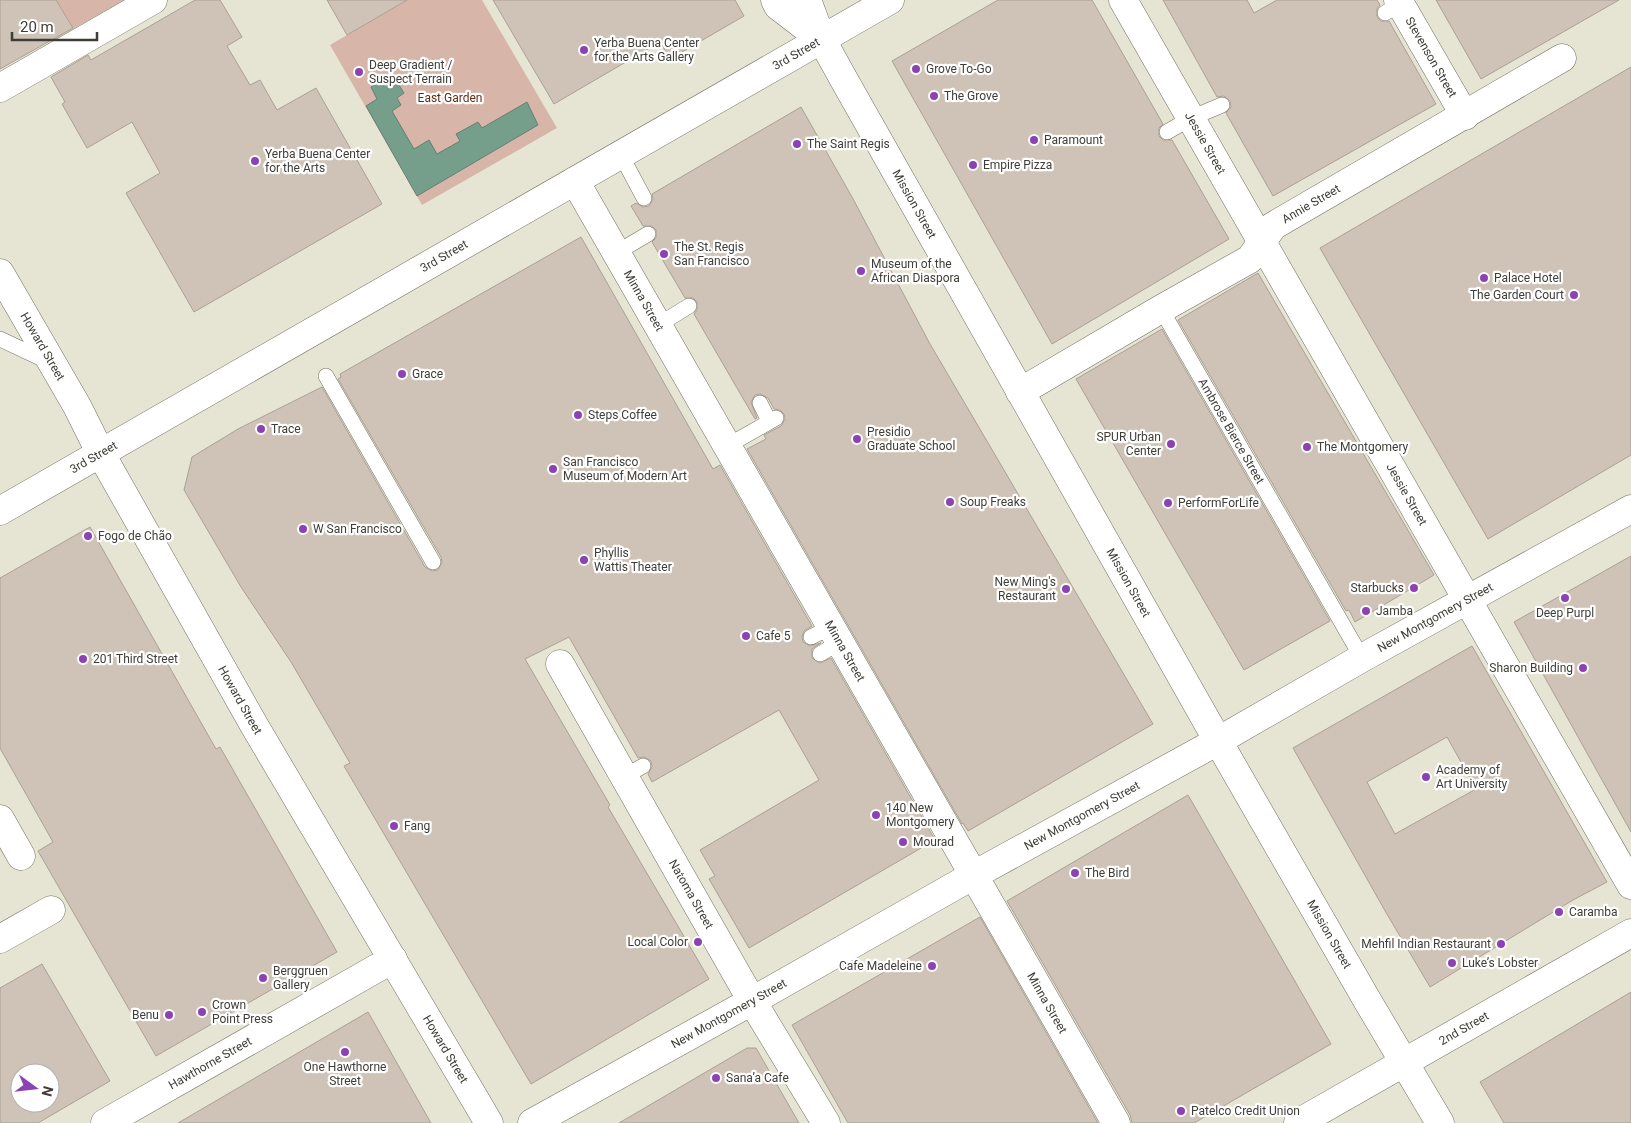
<svg xmlns="http://www.w3.org/2000/svg" width="1631" height="1123" font-family="Roboto,sans-serif">
	<style>
		.green { fill: #d7b6a9 }
		.water { fill: #759e8b; stroke: #648172 }
		.building { fill: #cec3b6; stroke: #aba093; fill-rule: evenodd }
		.lines { fill: none; stroke-linecap: round; stroke-linejoin: round }
		.lane-casing { stroke: #727162; stroke-width: 16 }
		.street-casing { stroke: #727162; stroke-width: 29 }
		.secondary-casing { stroke: #727162; stroke-width: 29 }
		.lane { stroke: #fff; stroke-width: 15 }
		.street { stroke: #fff; stroke-width: 28 }
		.secondary { stroke: #fff; stroke-width: 28 }
		.poi-dot { fill: #8d42b4; stroke: #fff; stroke-width: 2 }
		.labels { text-anchor: middle; dominant-baseline: central; stroke-width: 4.5; stroke-linejoin: round; paint-order: stroke }
		.poi-label { font-size: 12px; fill: #3e3d37; stroke: #fff; text-anchor: start }
		.street-label { font-size: 12px; fill: #3e3d37; stroke: #fff }
		.park-label { font-size: 12px; fill: #622d16; stroke: #fff }
	</style>
	<rect width="100%" height="100%" fill="#e6e5d4"/>
	<path class="green" d="M 0,0 L 124,0 L 55,39 L 51,30 Z
		M 407,0 L 482,0 L 557,128 L 422,205 L 330,45 Z"/>
	<path class="water" d="M 392,74 L 404,93 L 397,98 L 401,105 L 392,111 L 414,149 L 429,140 L 437,154 L 460,141 L 456,134 L 478,122 L 482,128 L 527,102 L 538,125 L 417,196 L 366,106 L 377,99 L 371,87 Z"/>
	<path class="building" d="M 0,0 L 56,0 L 73,28 L 0,69 Z
		M 195,0 L 220,0 L 242,37 L 227,46 L 250,85 L 260,80 L 277,110 L 316,88 L 382,204 L 194,312 L 126,193 L 160,173 L 132,122 L 87,148 L 62,104 L 65,102 L 51,77 L 88,55 L 91,60 Z
		M 327,0 L 407,0 L 347,35 Z
		M 493,0 L 735,0 L 744,16 L 670,59 L 660,42 L 554,104 Z
		M 998,0 L 1092,0 L 1163,124 L 1159,128 L 1159,136 L 1163,140 L 1172,140 L 1229,239 L 1052,344 L 892,61 Z
		M 1163,0 L 1247,0 L 1254,13 L 1277,0 L 1377,0 L 1380,5 L 1377,9 L 1377,17 L 1381,21 L 1389,21 L 1436,104 L 1273,196 L 1226,113 L 1231,107 L 1230,101 L 1224,96 L 1217,97 Z
		M 1436,0 L 1619,0 L 1481,79 Z
		M 1631,67 L 1631,455 L 1488,539 L 1320,248 Z
		M 801,107 L 852,197 L 930,344 L 1153,724 L 968,831 L 963,823 L 962,824 L 747,449 L 766,439 L 764,435 L 781,426 L 785,419 L 784,414 L 780,410 L 774,409 L 768,398 L 760,394 L 755,395 L 751,402 L 757,418 L 755,419 L 694,314 L 697,310 L 697,302 L 693,298 L 685,298 L 652,242 L 656,238 L 656,230 L 652,226 L 643,226 L 631,206 L 636,203 L 643,207 L 649,206 L 653,199 L 652,194 Z
		M 581,237 L 713,469 L 720,465 L 812,626 L 804,631 L 802,637 L 803,642 L 810,646 L 821,643 L 812,649 L 812,658 L 820,663 L 831,658 L 935,840 L 749,948 L 709,879 L 715,876 L 700,850 L 819,780 L 779,710 L 652,782 L 648,774 L 652,767 L 651,761 L 644,757 L 638,758 L 569,637 L 525,659 L 610,805 L 608,807 L 709,979 L 531,1084 L 344,766 L 350,763 L 291,662 L 241,587 L 184,490 L 192,457 L 238,429 L 322,387 L 425,567 L 432,571 L 438,570 L 442,562 L 441,557 L 338,379 L 341,377 L 340,374 Z
		M 1258,273 L 1434,575 L 1355,622 L 1349,610 L 1346,611 L 1178,320 Z
		M 1162,329 L 1330,621 L 1244,670 L 1076,379 Z
		M 90,527 L 216,749 L 220,747 L 337,952 L 156,1056 L 38,851 L 53,842 L 0,748 L 0,578 Z
		M 1631,556 L 1631,832 L 1514,622 Z
		M 1472,646 L 1607,882 L 1573,900 L 1430,987 L 1384,909 L 1293,748 ZM 1447,737 L 1476,789 L 1395,834 L 1367,782 Z
		M 1188,795 L 1331,1044 L 1194,1123 L 1132,1123 L 1130,1115 L 1007,901 Z
		M 980,917 L 1098,1123 L 848,1123 L 792,1025 Z
		M 42,964 L 110,1081 L 38,1123 L 0,1123 L 0,988 ZM 20,1073 L 50,1073 L 50,1103 L 20,1103 Z
		M 1631,992 L 1631,1123 L 1504,1123 L 1480,1082 Z
		M 368,1012 L 431,1123 L 178,1123 Z
		M 747,1048 L 756,1048 L 799,1123 L 619,1123 Z"/>
	<g class="lines">
		<g class="lane-casing">
			<g id="lane">
				<path d="M 1385,13 L 1400,4"/>
				<path d="M 1167,132 L 1191,118 L 1222,105"/>
				<path d="M 621,155 L 644,198"/>
				<path d="M 616,253 L 648,234"/>
				<path id="s1" d="M 1161,309 L 1362,658"/>
				<path d="M 658,325 L 689,306"/>
				<path d="M 0,339 L 49,362"/>
				<path d="M 326,376 L 433,562"/>
				<path d="M 760,403 L 769,421"/>
				<path d="M 727,446 L 776,418"/>
				<path d="M 811,637 L 831,627"/>
				<path d="M 820,654 L 840,642"/>
				<path d="M 625,776 L 643,766"/>
			</g>
		</g>
		<g class="street-casing">
			<g id="street">
				<path id="s2" d="M 1123,0 L 1631,885"/>
				<path id="s3" d="M 1398,0 L 1465,116"/>
				<path d="M 0,88 L 153,0"/>
				<path id="s4" d="M 575,181 L 1116,1123"/>
				<path id="s5" d="M 1020,392 L 1161,309 L 1250,259 L 1273,226 L 1562,58"/>
				<path id="s6" d="M 560,664 L 752,1001 L 826,1123"/>
				<path d="M 0,819 L 21,856"/>
				<path d="M 0,939 L 51,910"/>
			</g>
		</g>
		<g class="secondary-casing">
			<g id="secondary">
				<path d="M 775,0 L 778,6 L 821,39"/>
				<path id="s7" d="M 807,0 L 822,40 L 843,78 L 1218,741 L 1367,1000 L 1440,1123"/>
				<path id="s8" d="M 0,273 L 77,406 L 101,454 L 254,725 L 489,1123"/>
				<path id="s9" d="M 0,511 L 890,0"/>
				<path id="s10" d="M 105,1123 L 393,959"/>
				<path id="s11" d="M 532,1123 L 752,1001 L 974,875 L 1218,741 L 1362,658 L 1631,509"/>
				<path id="s12" d="M 1298,1123 L 1631,933"/>
			</g>
		</g>
		<use href="#lane" class="lane"/>
		<use href="#street" class="street"/>
		<use href="#secondary" class="secondary"/>
	</g>
	<g class="poi-dot">
		<circle cx="584" cy="50" r="5"/>
		<circle cx="916" cy="69" r="5"/>
		<circle cx="359" cy="72" r="5"/>
		<circle cx="934" cy="96" r="5"/>
		<circle cx="1034" cy="140" r="5"/>
		<circle cx="797" cy="144" r="5"/>
		<circle cx="255" cy="161" r="5"/>
		<circle cx="973" cy="165" r="5"/>
		<circle cx="664" cy="254" r="5"/>
		<circle cx="861" cy="271" r="5"/>
		<circle cx="1484" cy="278" r="5"/>
		<circle cx="1574" cy="295" r="5"/>
		<circle cx="402" cy="374" r="5"/>
		<circle cx="578" cy="415" r="5"/>
		<circle cx="261" cy="429" r="5"/>
		<circle cx="857" cy="439" r="5"/>
		<circle cx="1171" cy="444" r="5"/>
		<circle cx="1307" cy="447" r="5"/>
		<circle cx="553" cy="469" r="5"/>
		<circle cx="950" cy="502" r="5"/>
		<circle cx="1168" cy="503" r="5"/>
		<circle cx="303" cy="529" r="5"/>
		<circle cx="88" cy="536" r="5"/>
		<circle cx="584" cy="560" r="5"/>
		<circle cx="1414" cy="588" r="5"/>
		<circle cx="1066" cy="589" r="5"/>
		<circle cx="1565" cy="598" r="5"/>
		<circle cx="1366" cy="611" r="5"/>
		<circle cx="746" cy="636" r="5"/>
		<circle cx="83" cy="659" r="5"/>
		<circle cx="1583" cy="668" r="5"/>
		<circle cx="1426" cy="777" r="5"/>
		<circle cx="876" cy="815" r="5"/>
		<circle cx="394" cy="826" r="5"/>
		<circle cx="903" cy="842" r="5"/>
		<circle cx="1075" cy="873" r="5"/>
		<circle cx="1559" cy="912" r="5"/>
		<circle cx="698" cy="942" r="5"/>
		<circle cx="1501" cy="944" r="5"/>
		<circle cx="1452" cy="963" r="5"/>
		<circle cx="932" cy="966" r="5"/>
		<circle cx="263" cy="978" r="5"/>
		<circle cx="202" cy="1012" r="5"/>
		<circle cx="169" cy="1015" r="5"/>
		<circle cx="345" cy="1052" r="5"/>
		<circle cx="716" cy="1078" r="5"/>
		<circle cx="1181" cy="1111" r="5"/>
	</g>
	<g class="labels">
		<g class="poi-label">
			<text x="594" y="43">Yerba Buena Center<tspan x="594" dy="14">for the Arts Gallery</tspan></text>
			<text x="369" y="65">Deep Gradient /<tspan x="369" dy="14">Suspect Terrain</tspan></text>
			<text x="926" y="69">Grove To-Go</text>
			<text x="944" y="96">The Grove</text>
			<text x="1044" y="140">Paramount</text>
			<text x="807" y="144">The Saint Regis</text>
			<text x="265" y="154">Yerba Buena Center<tspan x="265" dy="14">for the Arts</tspan></text>
			<text x="983" y="165">Empire Pizza</text>
			<text x="674" y="247">The St. Regis<tspan x="674" dy="14">San Francisco</tspan></text>
			<text x="871" y="264">Museum of the<tspan x="871" dy="14">African Diaspora</tspan></text>
			<text x="1494" y="278">Palace Hotel</text>
			<text x="1564" y="295" text-anchor="end">The Garden Court</text>
			<text x="412" y="374">Grace</text>
			<text x="588" y="415">Steps Coffee</text>
			<text x="271" y="429">Trace</text>
			<text x="867" y="432">Presidio<tspan x="867" dy="14">Graduate School</tspan></text>
			<text x="1161" y="437" text-anchor="end">SPUR Urban<tspan x="1161" dy="14">Center</tspan></text>
			<text x="1317" y="447">The Montgomery</text>
			<text x="563" y="462">San Francisco<tspan x="563" dy="14">Museum of Modern Art</tspan></text>
			<text x="960" y="502">Soup Freaks</text>
			<text x="1178" y="503">PerformForLife</text>
			<text x="313" y="529">W San Francisco</text>
			<text x="98" y="536">Fogo de Chão</text>
			<text x="594" y="553">Phyllis<tspan x="594" dy="14">Wattis Theater</tspan></text>
			<text x="1056" y="582" text-anchor="end">New Ming's<tspan x="1056" dy="14">Restaurant</tspan></text>
			<text x="1404" y="588" text-anchor="end">Starbucks</text>
			<text x="1376" y="611">Jamba</text>
			<text x="1565" y="613" text-anchor="middle">Deep Purpl</text>
			<text x="756" y="636">Cafe 5</text>
			<text x="93" y="659">201 Third Street</text>
			<text x="1573" y="668" text-anchor="end">Sharon Building</text>
			<text x="1436" y="770">Academy of<tspan x="1436" dy="14">Art University</tspan></text>
			<text x="886" y="808">140 New<tspan x="886" dy="14">Montgomery</tspan></text>
			<text x="404" y="826">Fang</text>
			<text x="913" y="842">Mourad</text>
			<text x="1085" y="873">The Bird</text>
			<text x="1569" y="912">Caramba</text>
			<text x="688" y="942" text-anchor="end">Local Color</text>
			<text x="1491" y="944" text-anchor="end">Mehfil Indian Restaurant</text>
			<text x="1462" y="963">Luke’s Lobster</text>
			<text x="922" y="966" text-anchor="end">Cafe Madeleine</text>
			<text x="273" y="971">Berggruen<tspan x="273" dy="14">Gallery</tspan></text>
			<text x="212" y="1005">Crown<tspan x="212" dy="14">Point Press</tspan></text>
			<text x="159" y="1015" text-anchor="end">Benu</text>
			<text x="345" y="1067" text-anchor="middle">One Hawthorne<tspan x="345" dy="14">Street</tspan></text>
			<text x="726" y="1078">Sana’a Cafe</text>
			<text x="1191" y="1111">Patelco Credit Union</text>
		</g>
		<g class="street-label">
			<text stroke="none"><textPath href="#s9" startOffset="918">3rd Street</textPath></text>
			<text stroke="none"><textPath href="#s3" startOffset="66">Stevenson Street</textPath></text>
			<text stroke="none"><textPath href="#s2" startOffset="165">Jessie Street</textPath></text>
			<text stroke="none"><textPath href="#s7" startOffset="231">Mission Street</textPath></text>
			<text stroke="none"><textPath href="#s5" startOffset="350">Annie Street</textPath></text>
			<text stroke="none"><textPath href="#s9" startOffset="512">3rd Street</textPath></text>
			<text stroke="none"><textPath href="#s4" startOffset="138">Minna Street</textPath></text>
			<text stroke="none"><textPath href="#s8" startOffset="85">Howard Street</textPath></text>
			<text stroke="none"><textPath href="#s1" startOffset="141">Ambrose Bierce Street</textPath></text>
			<text stroke="none"><textPath href="#s9" startOffset="108">3rd Street</textPath></text>
			<text stroke="none"><textPath href="#s2" startOffset="570">Jessie Street</textPath></text>
			<text stroke="none"><textPath href="#s7" startOffset="666">Mission Street</textPath></text>
			<text stroke="none"><textPath href="#s11" startOffset="1035">New Montgomery Street</textPath></text>
			<text stroke="none"><textPath href="#s4" startOffset="542">Minna Street</textPath></text>
			<text stroke="none"><textPath href="#s8" startOffset="490">Howard Street</textPath></text>
			<text stroke="none"><textPath href="#s11" startOffset="630">New Montgomery Street</textPath></text>
			<text stroke="none"><textPath href="#s6" startOffset="265">Natoma Street</textPath></text>
			<text stroke="none"><textPath href="#s7" startOffset="1071">Mission Street</textPath></text>
			<text stroke="none"><textPath href="#s4" startOffset="948">Minna Street</textPath></text>
			<text stroke="none"><textPath href="#s11" startOffset="225">New Montgomery Street</textPath></text>
			<text stroke="none"><textPath href="#s12" startOffset="191">2nd Street</textPath></text>
			<text stroke="none"><textPath href="#s8" startOffset="895">Howard Street</textPath></text>
			<text stroke="none"><textPath href="#s10" startOffset="121">Hawthorne Street</textPath></text>
		</g>
		<g class="park-label">
			<text x="450" y="98">East Garden</text>
		</g>
	</g>
	<g transform="translate(35 1088) rotate(105)"><circle r="24" fill="#ffffff" stroke="#b2b1af"/>
	<path d="M0-4L9 19L0 12L-9 19Z" fill="#8d42b4"/>
	<text y="-8" font-size="14" font-weight="bold" text-anchor="middle" fill="#3e3d37">N</text>
	</g>
	<path d="M12 32v8h85v-8" fill="none" stroke="#3e3d37" stroke-width="2.5"/>
	<text x="20" y="32" font-size="15" fill="#3e3d37" stroke="#ffffff" stroke-width="4" paint-order="stroke">20 m</text>
</svg>
